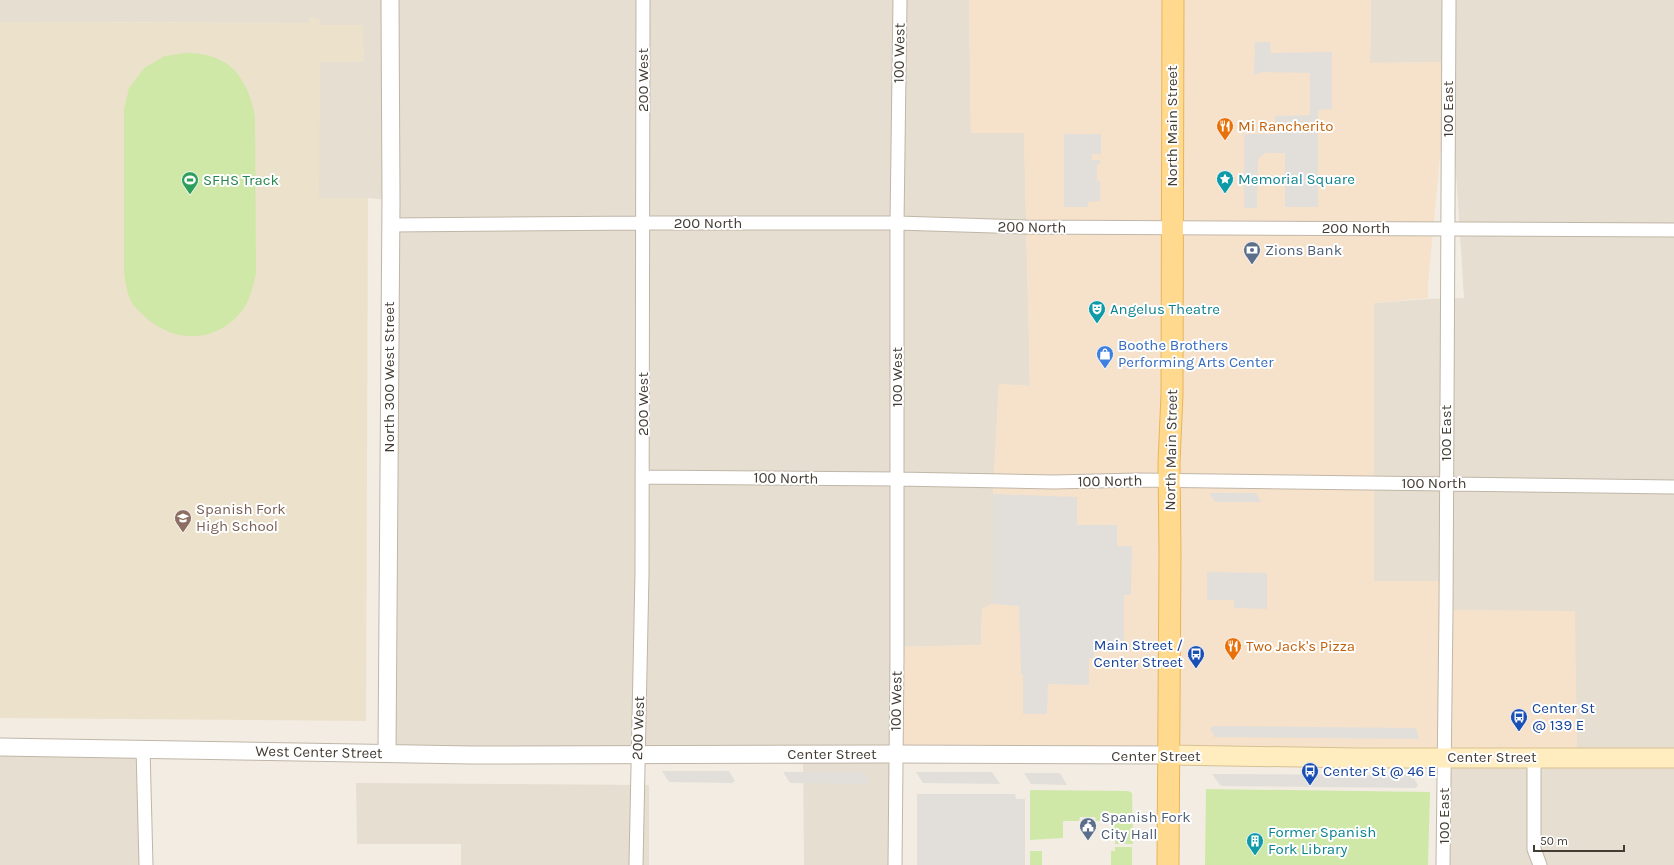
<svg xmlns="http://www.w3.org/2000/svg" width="1674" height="865" font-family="Karla,sans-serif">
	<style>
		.residential { fill: #e6ded0 }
		.commercial { fill: #f6e2cb }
		.education { fill: #ece1cb }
		.green { fill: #cfe8a8 }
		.parking { fill: #e2dfdb }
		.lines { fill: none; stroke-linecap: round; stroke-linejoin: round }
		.minor-casing { stroke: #c0b6a8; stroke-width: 15 }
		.tertiary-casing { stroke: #c0b6a8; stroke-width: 19 }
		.secondary-casing { stroke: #d7c192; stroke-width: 21 }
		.primary-casing { stroke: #e7b55a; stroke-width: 23 }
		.minor { stroke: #fff; stroke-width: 13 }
		.tertiary { stroke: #fff; stroke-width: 17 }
		.secondary { stroke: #ffecbf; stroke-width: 19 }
		.primary { stroke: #ffd98e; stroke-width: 21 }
		.labels { text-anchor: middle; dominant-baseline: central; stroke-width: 4; stroke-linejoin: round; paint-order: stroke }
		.street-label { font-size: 15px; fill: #433c33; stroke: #fff }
		.food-label { font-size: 15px; fill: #c56008; stroke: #fff; text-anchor: start }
		.culture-label { font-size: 15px; fill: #0d838f; stroke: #fff; text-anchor: start }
		.leisure-label { font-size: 15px; fill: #27864d; stroke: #fff; text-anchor: start }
		.service-label { font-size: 15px; fill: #4e5e75; stroke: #fff; text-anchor: start }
		.shop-label { font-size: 15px; fill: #366cbe; stroke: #fff; text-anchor: start }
		.education-label { font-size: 15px; fill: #785e54; stroke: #fff; text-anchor: start }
		.transit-label { font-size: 15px; fill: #164399; stroke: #fff; text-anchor: start }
	</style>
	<rect width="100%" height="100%" fill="#f2ece2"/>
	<path class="residential" d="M 0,0 L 969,0 L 971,133 L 1024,133 L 1030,386 L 999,384 L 993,494 L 993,604 L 982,609 L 981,645 L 897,647 L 895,865 L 804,865 L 803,754 L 387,753 L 390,200 L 368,198 L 319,198 L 319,18 L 310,18 L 309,23 L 0,22 Z
		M 1371,0 L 1674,0 L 1674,758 L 1577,757 L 1446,610 L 1446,581 L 1374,581 L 1374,303 L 1428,299 L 1464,298 L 1449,62 L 1370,63 Z
		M 0,746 L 143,748 L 146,865 L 0,865 Z
		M 1444,758 L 1674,759 L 1674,865 L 1443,865 Z
		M 356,783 L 649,785 L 649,865 L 461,865 L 461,844 L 357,844 Z"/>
	<path class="commercial" d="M 969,0 L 1371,0 L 1370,63 L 1449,62 L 1428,284 L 1428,298 L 1374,303 L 1374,581 L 1446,581 L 1446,610 L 1575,611 L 1577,757 L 895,754 L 897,647 L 981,645 L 982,609 L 993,603 L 993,494 L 999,384 L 1030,386 L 1024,133 L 971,133 Z"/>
	<path class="education" d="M 309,18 L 319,18 L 320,25 L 363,25 L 364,62 L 320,62 L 319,198 L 368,198 L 366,721 L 0,718 L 0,22 L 309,23 Z"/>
	<path class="green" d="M 185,53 C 195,53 206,54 216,58 C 240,67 251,93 255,117 L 256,274 C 253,286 250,301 242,311 C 216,343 177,344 146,318 C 143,314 138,311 135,307 C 127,298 126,284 124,273 L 124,110 L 129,88 L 144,68 L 165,56 Z
		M 1206,789 L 1430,792 L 1428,865 L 1205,865 Z
		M 1030,790 L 1128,791 L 1132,793 L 1133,844 L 1115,844 L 1115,838 L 1111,838 L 1111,821 L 1096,821 L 1095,817 L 1080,817 L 1079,821 L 1063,821 L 1063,838 L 1030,840 Z
		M 1115,847 L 1132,847 L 1132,865 L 1111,865 L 1111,851 L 1115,851 Z
		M 1030,851 L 1042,851 L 1042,865 L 1030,865 Z"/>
	<path class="parking" d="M 1255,42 L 1270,42 L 1271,53 L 1332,52 L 1332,109 L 1318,110 L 1318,207 L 1285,207 L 1285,153 L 1265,153 L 1258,159 L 1257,208 L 1244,208 L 1244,134 L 1275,134 L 1275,116 L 1310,115 L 1310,73 L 1262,72 L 1254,75 Z
		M 1064,134 L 1101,134 L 1101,154 L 1092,154 L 1092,160 L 1100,160 L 1100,164 L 1097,164 L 1097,181 L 1100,181 L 1100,201 L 1088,202 L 1088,207 L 1064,207 Z
		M 1209,493 L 1256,493 L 1261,502 L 1215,502 Z
		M 993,494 L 1077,497 L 1077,525 L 1117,525 L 1117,546 L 1132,546 L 1131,595 L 1124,595 L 1124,647 L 1110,648 L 1110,651 L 1094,650 L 1094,658 L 1089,658 L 1089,685 L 1048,684 L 1047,714 L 1023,714 L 1023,674 L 1021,674 L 1019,606 L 993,604 Z
		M 1207,572 L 1267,573 L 1267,609 L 1234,608 L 1234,600 L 1207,600 Z
		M 1213,726 L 1416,728 L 1419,739 L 1214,737 L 1214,735 L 1210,728 Z
		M 662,771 L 729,771 L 735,781 L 732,783 L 669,782 Z
		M 783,772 L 863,772 L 869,784 L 790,783 Z
		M 916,772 L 992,772 L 1000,784 L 923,783 Z
		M 1024,773 L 1060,773 L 1067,785 L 1031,784 Z
		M 1212,774 L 1412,775 L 1418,785 L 1416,788 L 1223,786 L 1220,785 Z
		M 917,794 L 1015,794 L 1016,799 L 1025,799 L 1025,865 L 917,865 Z"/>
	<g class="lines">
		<g class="minor-casing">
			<path id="minor" d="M 390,225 L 643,223 L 897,223 L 1026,227 L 1674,230
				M 642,477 L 898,479 L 1054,482 L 1138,480 L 1674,487
				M 143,748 L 146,865
				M 1534,757 L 1534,849 L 1540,865
				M 636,865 L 642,573 L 643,0
				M 895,865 L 897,659 L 897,223 L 900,0
				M 1443,865 L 1446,610 L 1449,0"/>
		</g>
		<g class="tertiary-casing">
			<path id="tertiary" d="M 0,747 L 472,755 L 895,754 L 1169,755
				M 387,753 L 391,200 L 390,0"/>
		</g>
		<g class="secondary-casing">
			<path id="secondary" d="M 1169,755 L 1357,758 L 1674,758"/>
		</g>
		<g class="primary-casing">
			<path id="primary" d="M 1168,865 L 1170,554 L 1169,463 L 1172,394 L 1173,0"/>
		</g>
		<use href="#minor" class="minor"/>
		<use href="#tertiary" class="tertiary"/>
		<use href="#secondary" class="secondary"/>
		<use href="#primary" class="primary"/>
	</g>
	<defs>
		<g id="restaurant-pin" transform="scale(0.9)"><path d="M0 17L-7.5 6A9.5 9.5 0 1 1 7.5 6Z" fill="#e8710a" stroke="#fff"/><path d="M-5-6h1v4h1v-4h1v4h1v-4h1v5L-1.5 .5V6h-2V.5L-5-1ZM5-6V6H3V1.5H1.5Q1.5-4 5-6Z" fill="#fff"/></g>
		<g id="sight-pin" transform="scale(0.9)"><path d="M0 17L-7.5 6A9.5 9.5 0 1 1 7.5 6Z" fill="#0f9aa8" stroke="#fff"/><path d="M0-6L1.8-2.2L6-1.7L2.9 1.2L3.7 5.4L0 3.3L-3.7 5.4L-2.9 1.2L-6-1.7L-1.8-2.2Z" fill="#fff"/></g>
		<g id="stadium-pin" transform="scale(0.9)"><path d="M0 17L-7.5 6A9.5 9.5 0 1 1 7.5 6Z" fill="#2e9e5b" stroke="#fff"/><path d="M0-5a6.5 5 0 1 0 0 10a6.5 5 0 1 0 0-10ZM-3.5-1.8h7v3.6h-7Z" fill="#fff"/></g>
		<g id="bank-pin" transform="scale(0.9)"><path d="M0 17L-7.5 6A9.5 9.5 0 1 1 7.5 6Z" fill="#5c6f8a" stroke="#fff"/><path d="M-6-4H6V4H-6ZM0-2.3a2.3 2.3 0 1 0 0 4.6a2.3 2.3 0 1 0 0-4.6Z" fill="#fff"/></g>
		<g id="theatre-pin" transform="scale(0.9)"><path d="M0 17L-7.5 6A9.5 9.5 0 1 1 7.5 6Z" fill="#0f9aa8" stroke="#fff"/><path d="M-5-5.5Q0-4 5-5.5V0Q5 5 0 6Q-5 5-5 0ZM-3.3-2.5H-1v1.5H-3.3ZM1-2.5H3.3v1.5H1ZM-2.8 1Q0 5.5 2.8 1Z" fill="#fff"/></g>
		<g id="shop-pin" transform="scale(0.9)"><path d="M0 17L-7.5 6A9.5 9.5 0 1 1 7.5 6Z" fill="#3f7fe0" stroke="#fff"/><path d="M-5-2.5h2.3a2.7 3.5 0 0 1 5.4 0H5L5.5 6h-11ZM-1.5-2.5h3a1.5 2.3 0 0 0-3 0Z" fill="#fff"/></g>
		<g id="school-pin" transform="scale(0.9)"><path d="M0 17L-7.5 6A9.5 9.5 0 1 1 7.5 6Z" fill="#8d6e63" stroke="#fff"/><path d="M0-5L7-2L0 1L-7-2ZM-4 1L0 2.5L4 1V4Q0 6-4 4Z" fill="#fff"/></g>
		<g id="bus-pin" transform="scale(0.9)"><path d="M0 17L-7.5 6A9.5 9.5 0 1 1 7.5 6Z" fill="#1a4fb4" stroke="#fff"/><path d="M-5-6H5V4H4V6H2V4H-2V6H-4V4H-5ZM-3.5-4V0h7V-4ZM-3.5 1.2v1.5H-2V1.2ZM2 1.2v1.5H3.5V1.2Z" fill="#fff"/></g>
		<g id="civic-pin" transform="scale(0.9)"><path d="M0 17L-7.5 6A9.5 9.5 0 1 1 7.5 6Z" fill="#5c6f8a" stroke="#fff"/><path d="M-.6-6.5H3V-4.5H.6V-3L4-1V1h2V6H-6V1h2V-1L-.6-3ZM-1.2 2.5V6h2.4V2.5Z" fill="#fff"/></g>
		<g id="building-pin" transform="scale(0.9)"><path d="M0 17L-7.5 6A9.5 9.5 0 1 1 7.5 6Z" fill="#0f9aa8" stroke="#fff"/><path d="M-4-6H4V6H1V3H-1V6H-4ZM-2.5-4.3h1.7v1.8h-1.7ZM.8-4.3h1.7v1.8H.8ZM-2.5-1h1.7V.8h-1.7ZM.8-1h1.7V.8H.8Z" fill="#fff"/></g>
	</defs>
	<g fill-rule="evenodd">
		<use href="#restaurant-pin" x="1225" y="126"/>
		<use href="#sight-pin" x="1225" y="179"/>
		<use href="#stadium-pin" x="190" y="180"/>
		<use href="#bank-pin" x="1252" y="250"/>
		<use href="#theatre-pin" x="1097" y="309"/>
		<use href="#shop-pin" x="1105" y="354"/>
		<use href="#school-pin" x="183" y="518"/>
		<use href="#restaurant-pin" x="1233" y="646"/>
		<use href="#bus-pin" x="1196" y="654"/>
		<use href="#bus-pin" x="1519" y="717"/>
		<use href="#bus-pin" x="1310" y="771"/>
		<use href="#civic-pin" x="1088" y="826"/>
		<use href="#building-pin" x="1255" y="841"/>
	</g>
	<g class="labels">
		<g class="street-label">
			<text transform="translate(899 53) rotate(-89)">100 West</text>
			<text transform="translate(643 80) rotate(-90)">200 West</text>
			<text transform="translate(1448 109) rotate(-90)">100 East</text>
			<text transform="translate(1172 126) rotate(-90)">North Main Street</text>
			<text x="708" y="223">200 North</text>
			<text transform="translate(1032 227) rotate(1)">200 North</text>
			<text x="1356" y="228">200 North</text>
			<text transform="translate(389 377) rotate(-90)">North 300 West Street</text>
			<text transform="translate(897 377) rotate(-90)">100 West</text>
			<text transform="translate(643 404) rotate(-90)">200 West</text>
			<text transform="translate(1446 433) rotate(-90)">100 East</text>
			<text transform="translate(1171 450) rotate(-89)">North Main Street</text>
			<text transform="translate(786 478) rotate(1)">100 North</text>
			<text transform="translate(1110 481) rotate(-1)">100 North</text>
			<text x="1434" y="483">100 North</text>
			<text transform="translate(896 701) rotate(-89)">100 West</text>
			<text transform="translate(638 728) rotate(-88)">200 West</text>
			<text transform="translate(319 752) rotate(1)">West Center Street</text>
			<text x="832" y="754">Center Street</text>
			<text x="1156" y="756">Center Street</text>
			<text x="1492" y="757">Center Street</text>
			<text transform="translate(1444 816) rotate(-90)">100 East</text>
		</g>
		<g class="food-label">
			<text x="1238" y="126">Mi Rancherito</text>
			<text x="1246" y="646">Two Jack's Pizza</text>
		</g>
		<g class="culture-label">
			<text x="1238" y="179">Memorial Square</text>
			<text x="1110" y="309">Angelus Theatre</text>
			<text x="1268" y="832">Former Spanish<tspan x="1268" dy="17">Fork Library</tspan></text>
		</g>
		<g class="leisure-label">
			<text x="203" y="180">SFHS Track</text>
		</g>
		<g class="service-label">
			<text x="1265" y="250">Zions Bank</text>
			<text x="1101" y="817">Spanish Fork<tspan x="1101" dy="17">City Hall</tspan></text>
		</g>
		<g class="shop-label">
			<text x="1118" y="345">Boothe Brothers<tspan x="1118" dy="17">Performing Arts Center</tspan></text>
		</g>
		<g class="education-label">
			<text x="196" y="509">Spanish Fork<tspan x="196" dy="17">High School</tspan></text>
		</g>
		<g class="transit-label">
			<text x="1183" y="645" text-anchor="end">Main Street /<tspan x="1183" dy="17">Center Street</tspan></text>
			<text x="1532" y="708">Center St<tspan x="1532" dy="17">@ 139 E</tspan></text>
			<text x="1323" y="771">Center St @ 46 E</text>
		</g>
	</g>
	<path d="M1534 845v6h90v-6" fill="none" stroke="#433c33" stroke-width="2"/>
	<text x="1540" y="845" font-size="12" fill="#433c33" stroke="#ffffff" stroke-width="3" paint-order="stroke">50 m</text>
</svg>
